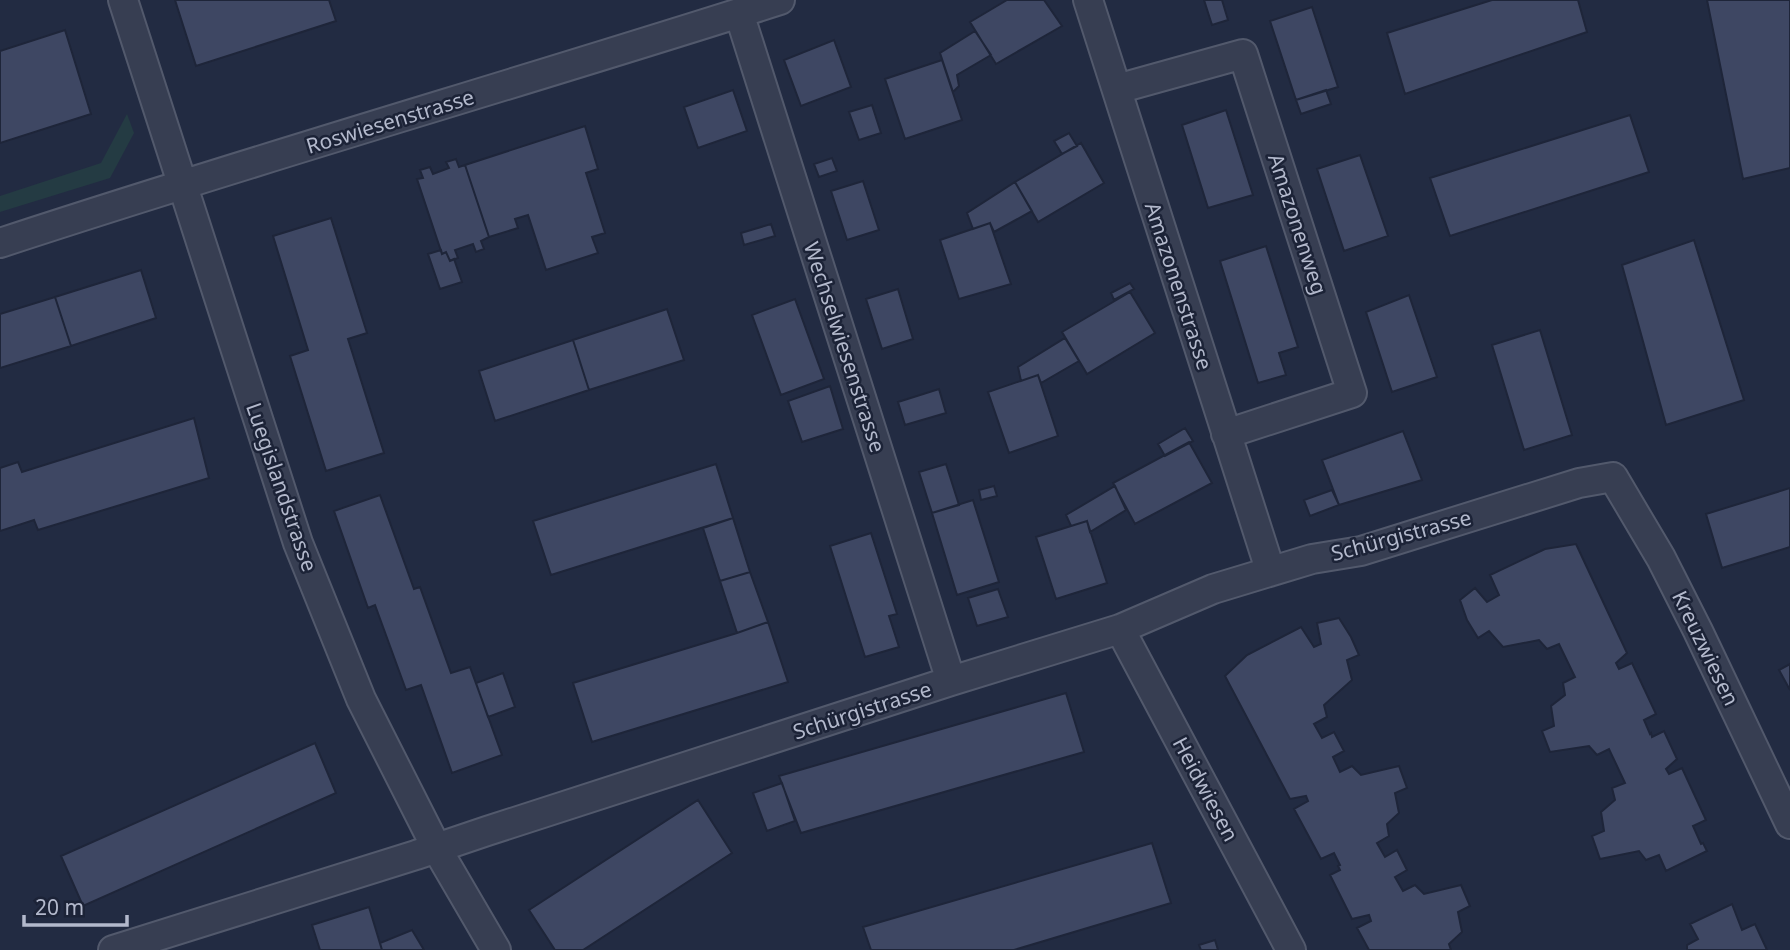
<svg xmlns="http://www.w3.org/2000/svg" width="1790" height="950" font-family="'Noto Sans',sans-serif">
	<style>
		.green { fill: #243b43 }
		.building { fill: #3e4763; stroke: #1e2539; stroke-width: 2 }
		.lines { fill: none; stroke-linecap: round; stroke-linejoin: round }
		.minor-casing { stroke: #52596c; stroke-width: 32 }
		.minor { stroke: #373e52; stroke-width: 28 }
		.labels { text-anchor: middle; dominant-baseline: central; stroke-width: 5; stroke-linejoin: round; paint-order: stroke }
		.street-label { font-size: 21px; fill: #b3b9cc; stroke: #1c2337 }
	</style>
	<rect width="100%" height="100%" fill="#222b42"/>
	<path class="green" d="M 127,114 L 134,133 L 110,178 L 0,212 L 0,196 L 101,163 Z"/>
	<path class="building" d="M 175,0 L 329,0 L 336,21 L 196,66 Z
		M 1007,0 L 1044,0 L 1062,26 L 996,64 L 970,22 Z
		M 1204,0 L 1222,0 L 1228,20 L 1212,25 Z
		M 1492,0 L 1578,0 L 1587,32 L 1405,94 L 1387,33 Z
		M 1707,0 L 1790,0 L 1790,168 L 1743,179 Z
		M 1312,7 L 1338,87 L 1296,100 L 1270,21 Z
		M 65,30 L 91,114 L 0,143 L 0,51 Z
		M 975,31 L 991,55 L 957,75 L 959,86 L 953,92 L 940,53 Z
		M 834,40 L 851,87 L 801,106 L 784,60 Z
		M 942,60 L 962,120 L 905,139 L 885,79 Z
		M 733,90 L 747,131 L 698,148 L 684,107 Z
		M 1326,90 L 1331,104 L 1301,114 L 1296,100 Z
		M 872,105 L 881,133 L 859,140 L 849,112 Z
		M 1226,110 L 1253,195 L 1208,208 L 1182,125 Z
		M 1630,115 L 1649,172 L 1450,236 L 1430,178 Z
		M 585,126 L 598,169 L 586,173 L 605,233 L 592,237 L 598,253 L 546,270 L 528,215 L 515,219 L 518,228 L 489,237 L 465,165 Z
		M 1069,133 L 1077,146 L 1062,154 L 1054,141 Z
		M 1081,143 L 1104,183 L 1038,222 L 1015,182 Z
		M 1360,155 L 1388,236 L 1344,251 L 1317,169 Z
		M 832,158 L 837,171 L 819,177 L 814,164 Z
		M 456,159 L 459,167 L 465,165 L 489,237 L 481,241 L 484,249 L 476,252 L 473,244 L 455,250 L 458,258 L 450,261 L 446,252 L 442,254 L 417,179 L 423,178 L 420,170 L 430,167 L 433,174 L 449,168 L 446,162 Z
		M 863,181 L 879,230 L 847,240 L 831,191 Z
		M 1015,182 L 1032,211 L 994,232 L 990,223 L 973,229 L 967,213 Z
		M 331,218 L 367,333 L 348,339 L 384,453 L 326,471 L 290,356 L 308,350 L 273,236 Z
		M 990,223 L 1011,284 L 959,299 L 940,240 Z
		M 771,224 L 775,236 L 744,245 L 741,233 Z
		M 1694,240 L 1744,400 L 1666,425 L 1622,265 Z
		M 1266,246 L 1298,347 L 1279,353 L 1286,375 L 1258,383 L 1220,261 Z
		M 441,250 L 442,254 L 446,252 L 450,261 L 454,259 L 462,282 L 440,289 L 428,254 Z
		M 141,270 L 156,318 L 71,346 L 55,297 Z
		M 1130,283 L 1134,289 L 1114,300 L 1111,293 Z
		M 898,289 L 913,339 L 882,349 L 866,299 Z
		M 1130,292 L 1155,333 L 1087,374 L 1062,332 Z
		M 1409,295 L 1437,377 L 1392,392 L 1366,312 Z
		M 55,297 L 71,346 L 0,368 L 0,314 Z
		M 795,299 L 824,379 L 781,395 L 752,315 Z
		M 667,309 L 684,360 L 589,390 L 573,340 Z
		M 1540,330 L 1572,435 L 1524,450 L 1492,345 Z
		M 1065,338 L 1079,361 L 1041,383 L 1038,375 L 1021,381 L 1018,367 Z
		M 573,340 L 589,390 L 495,421 L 479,371 Z
		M 1038,375 L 1058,436 L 1009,453 L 988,392 Z
		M 830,386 L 843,429 L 802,442 L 788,401 Z
		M 939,389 L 946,413 L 905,425 L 898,402 Z
		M 194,418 L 209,478 L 38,530 L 34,520 L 0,531 L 0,468 L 18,462 L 22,472 Z
		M 1185,428 L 1193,441 L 1165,456 L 1158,444 Z
		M 1403,431 L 1422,480 L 1339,505 L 1322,460 Z
		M 1189,442 L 1212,483 L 1135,524 L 1113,483 Z
		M 716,464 L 733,518 L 551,575 L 533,521 Z
		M 946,464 L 959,505 L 932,513 L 919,472 Z
		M 994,486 L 997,496 L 981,500 L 979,490 Z
		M 1115,486 L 1126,510 L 1090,532 L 1087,521 L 1071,526 L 1066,515 Z
		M 1790,488 L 1790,547 L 1722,568 L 1706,514 Z
		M 1332,490 L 1339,505 L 1310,516 L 1304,500 Z
		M 380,495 L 414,589 L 420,587 L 451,673 L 470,667 L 502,755 L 452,773 L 421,685 L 406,690 L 375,605 L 368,608 L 334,511 Z
		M 973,500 L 999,582 L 957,595 L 932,513 Z
		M 733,518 L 750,572 L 720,581 L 703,528 Z
		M 1087,521 L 1107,583 L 1056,599 L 1036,537 Z
		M 871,533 L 897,614 L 889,616 L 899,647 L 865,657 L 830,546 Z
		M 1576,544 L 1627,653 L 1616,663 L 1619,669 L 1632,663 L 1656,714 L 1644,720 L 1650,734 L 1651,733 L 1652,737 L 1664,731 L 1677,759 L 1666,769 L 1669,774 L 1682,768 L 1706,820 L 1693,826 L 1701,844 L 1703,843 L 1707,851 L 1666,871 L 1659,855 L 1646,860 L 1639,851 L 1600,859 L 1592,836 L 1604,831 L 1601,812 L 1615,800 L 1612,788 L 1625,783 L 1609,749 L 1597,755 L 1589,746 L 1550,752 L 1542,731 L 1554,726 L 1551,706 L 1565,695 L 1563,683 L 1575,677 L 1559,644 L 1547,649 L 1539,640 L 1503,647 L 1489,631 L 1478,638 L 1467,620 L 1460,600 L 1475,588 L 1487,602 L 1499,595 L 1490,575 L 1545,549 Z
		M 750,572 L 768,622 L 737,633 L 720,581 Z
		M 998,589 L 1008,617 L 977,626 L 968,598 Z
		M 1339,618 L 1351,637 L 1359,655 L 1347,660 L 1352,680 L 1324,705 L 1327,717 L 1314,724 L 1322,738 L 1334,732 L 1344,751 L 1333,757 L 1340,772 L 1352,766 L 1361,775 L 1399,766 L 1407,788 L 1395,793 L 1399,813 L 1387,824 L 1389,836 L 1377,843 L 1385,857 L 1397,850 L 1407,870 L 1395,877 L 1403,891 L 1415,885 L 1424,894 L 1461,885 L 1470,906 L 1458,912 L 1462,932 L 1449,944 L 1451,950 L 1369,950 L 1357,928 L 1371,921 L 1369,915 L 1352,919 L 1330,875 L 1340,870 L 1338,866 L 1340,865 L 1334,853 L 1321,859 L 1294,809 L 1308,801 L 1306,796 L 1290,799 L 1225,676 L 1247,655 L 1301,627 L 1314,647 L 1321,644 L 1317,623 Z
		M 768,622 L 788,682 L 592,742 L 573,683 L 737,633 Z
		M 1790,664 L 1790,690 L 1779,670 Z
		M 503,673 L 515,707 L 488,717 L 476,683 Z
		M 1066,693 L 1084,752 L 801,833 L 779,776 Z
		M 315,743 L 336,793 L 83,906 L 61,856 Z
		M 782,783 L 795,821 L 767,831 L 753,793 Z
		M 698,800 L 732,853 L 583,950 L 555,950 L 529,910 Z
		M 1152,843 L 1171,903 L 1014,950 L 871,950 L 863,927 Z
		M 1732,904 L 1742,930 L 1755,924 L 1767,950 L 1687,950 L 1687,945 L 1698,939 L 1690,924 Z
		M 369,907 L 382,950 L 320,950 L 312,925 Z
		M 412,930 L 424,950 L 382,950 L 380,943 Z
		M 1215,940 L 1218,950 L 1201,950 L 1199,945 Z"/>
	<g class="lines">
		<g class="minor-casing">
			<path id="minor" d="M 123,0 L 298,543 L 361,699 L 437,849 L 496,950
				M 1088,0 L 1266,557 L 1269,572
				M 739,13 L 951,681
				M 1117,89 L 1243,54 L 1352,393 L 1226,434
				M 0,243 C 258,158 520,83 780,0
				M 1120,629 L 1291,950
				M 113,950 L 416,855 L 487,831 L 951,681 L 1120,629 L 1213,589 L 1312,559 L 1361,551 L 1579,483 L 1613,477 L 1661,558 L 1698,631 L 1790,824"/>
		</g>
		<use href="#minor" class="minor"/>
	</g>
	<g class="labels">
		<g class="street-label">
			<text transform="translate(390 121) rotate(-17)">Roswiesenstrasse</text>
			<text transform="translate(1298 224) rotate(72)">Amazonenweg</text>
			<text transform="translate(1179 286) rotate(72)">Amazonenstrasse</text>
			<text transform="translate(845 347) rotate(72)">Wechselwiesenstrasse</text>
			<text transform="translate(282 487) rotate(71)">Luegislandstrasse</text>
			<text transform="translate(1401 535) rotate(-15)">Schürgistrasse</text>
			<text transform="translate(1706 648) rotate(64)">Kreuzwiesen</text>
			<text transform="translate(862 710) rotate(-18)">Schürgistrasse</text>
			<text transform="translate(1206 789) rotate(62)">Heidwiesen</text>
		</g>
	</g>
	<path d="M24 915v10h103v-10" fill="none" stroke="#b3b9cc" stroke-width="3.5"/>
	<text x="35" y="915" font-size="21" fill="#b3b9cc" stroke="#1c2337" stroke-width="5" paint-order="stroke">20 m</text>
</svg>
